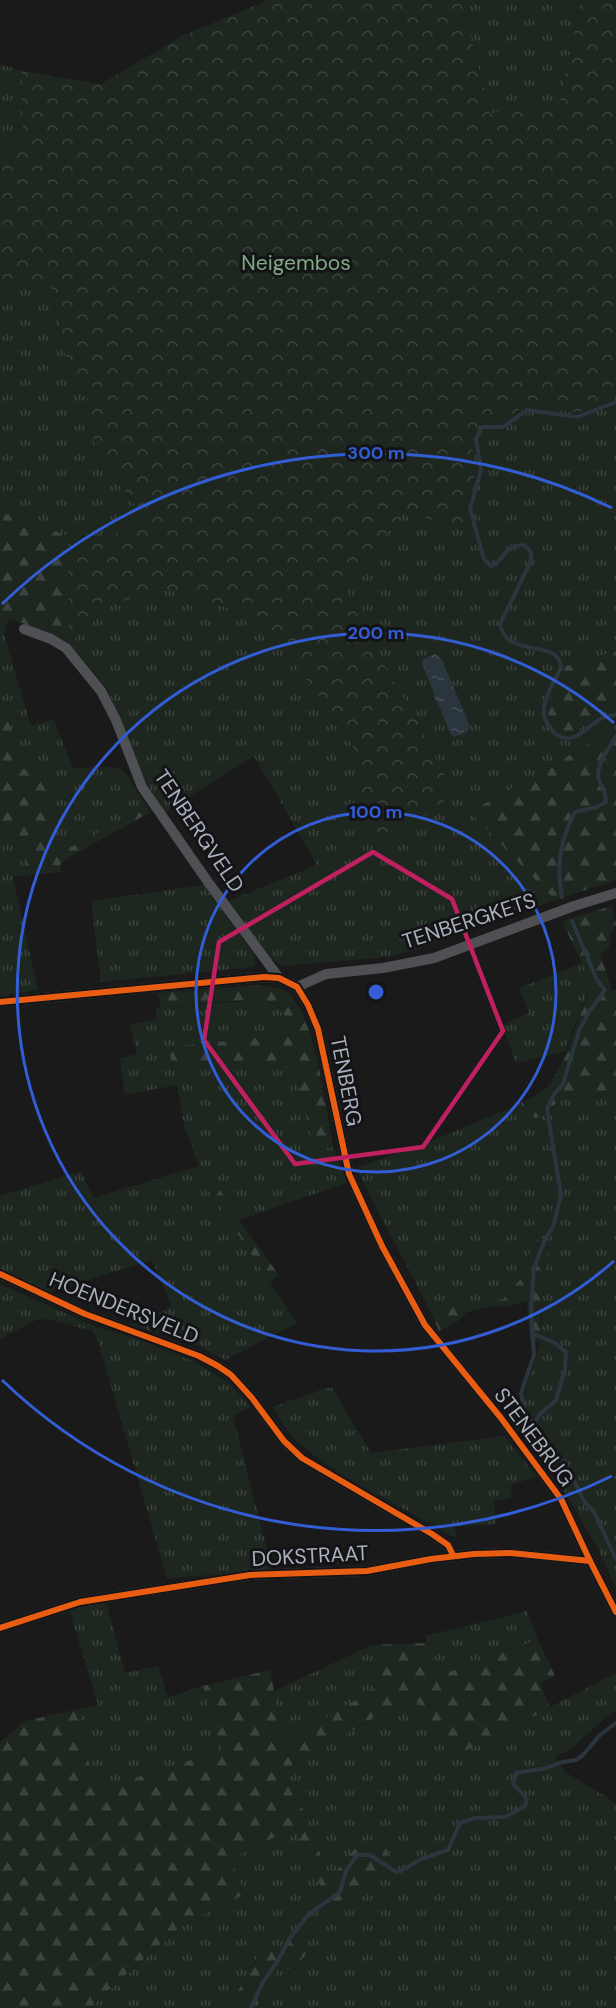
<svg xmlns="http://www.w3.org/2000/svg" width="616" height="2008" font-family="'DM Sans',sans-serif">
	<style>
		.grass { fill: url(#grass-tufts) }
		.forest { fill: url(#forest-firs) }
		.park { fill: url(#park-crowns) }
		.water { fill: url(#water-ripples) }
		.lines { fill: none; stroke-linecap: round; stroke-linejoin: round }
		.stream { stroke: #2b353e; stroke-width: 4 }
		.minor { stroke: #4e5054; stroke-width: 10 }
		.cycleway-casing { stroke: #141417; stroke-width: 10 }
		.cycleway { stroke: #e95d12; stroke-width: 6 }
		.marked { fill: none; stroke: #c12060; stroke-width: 4.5; stroke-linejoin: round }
		.ring { fill: none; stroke: #325dd4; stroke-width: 3 }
		.labels { text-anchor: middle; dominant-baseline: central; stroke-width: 6; stroke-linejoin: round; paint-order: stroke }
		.park-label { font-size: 21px; fill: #80a983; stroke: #141417 }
		.street-label { font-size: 21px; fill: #aab0bd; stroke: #141417 }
		.centre { fill: #325dd4; stroke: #141417; stroke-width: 3 }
		.ring-label { font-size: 18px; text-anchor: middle; font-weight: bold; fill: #325dd4; stroke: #141417; stroke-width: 6; stroke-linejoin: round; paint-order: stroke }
	</style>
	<defs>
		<pattern id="grass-tufts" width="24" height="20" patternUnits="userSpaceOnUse" patternTransform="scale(1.5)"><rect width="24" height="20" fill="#1d261f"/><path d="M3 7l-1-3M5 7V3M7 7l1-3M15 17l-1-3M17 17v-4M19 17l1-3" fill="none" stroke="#3b433e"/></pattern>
		<pattern id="forest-firs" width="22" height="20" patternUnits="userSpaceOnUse" patternTransform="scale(1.5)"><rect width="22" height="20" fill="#1d261f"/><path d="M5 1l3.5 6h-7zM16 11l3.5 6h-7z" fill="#3b433e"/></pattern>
		<pattern id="park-crowns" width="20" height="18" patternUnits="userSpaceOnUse" patternTransform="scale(1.5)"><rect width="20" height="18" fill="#1d261f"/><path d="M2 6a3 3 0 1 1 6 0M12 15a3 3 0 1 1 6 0" fill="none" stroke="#3b433e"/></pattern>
		<pattern id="water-ripples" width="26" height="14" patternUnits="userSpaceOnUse" patternTransform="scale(1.5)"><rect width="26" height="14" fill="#2b353e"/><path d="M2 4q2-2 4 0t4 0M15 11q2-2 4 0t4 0" fill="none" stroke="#475058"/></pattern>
	</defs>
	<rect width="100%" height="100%" fill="#1a1a1b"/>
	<path class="grass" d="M 462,0 L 581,0 L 560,102 L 490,114 Z
		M 0,64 L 22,71 L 23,128 L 12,153 L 0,158 Z
		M 50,282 L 73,389 L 86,395 L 94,443 L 138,510 L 131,527 L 111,537 L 68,536 L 0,512 L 0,290 Z
		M 616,397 L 616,651 L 566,666 L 572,734 L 604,712 L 615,709 L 616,733 L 591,743 L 470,812 L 555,900 L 421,948 L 388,957 L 283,966 L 271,959 L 228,901 L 317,865 L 254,756 L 163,813 L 140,770 L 107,688 L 69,644 L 109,606 L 150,592 L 166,589 L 219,604 L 248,618 L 283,648 L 346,733 L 357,756 L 360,812 L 379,849 L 453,794 L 409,705 L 398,692 L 342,584 L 404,512 L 466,510 L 476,472 L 471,438 L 479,425 L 501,422 L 527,404 L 577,413 Z
		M 0,634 L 4,635 L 31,725 L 54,720 L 73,768 L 114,767 L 124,771 L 148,808 L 73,846 L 56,851 L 47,771 L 20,769 L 9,719 L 0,718 Z
		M 23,837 L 26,867 L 60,865 L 61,872 L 13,877 L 38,990 L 0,996 L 0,839 Z
		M 204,885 L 254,955 L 256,962 L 254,967 L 101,982 L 91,901 Z
		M 583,963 L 591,983 L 565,1051 L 516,1063 L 502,1025 L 529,1013 L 519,988 Z
		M 259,1000 C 279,1004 286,1008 285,1030 L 276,1036 L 295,1068 L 314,1149 L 333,1147 L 347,1183 L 239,1220 L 217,1186 L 210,1190 L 297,1323 L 225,1360 L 199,1346 L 129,1324 L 172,1307 L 152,1260 L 45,1293 L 0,1271 L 0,1196 L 81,1171 L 93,1198 L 199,1166 L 184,1126 L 177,1085 L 125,1095 L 120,1058 L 137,1054 L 130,1025 L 157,1019 L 155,1008 Z
		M 616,1093 L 616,1587 L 597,1547 L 555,1475 L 505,1415 L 519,1408 L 541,1342 L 543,1288 L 529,1254 L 525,1274 L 503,1299 L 430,1311 L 356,1168 L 436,1139 L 521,1103 L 524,1110 L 552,1110 L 559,1098 Z
		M 0,1284 L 94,1326 L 133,1338 L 191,1360 L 229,1383 L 251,1407 L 233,1416 L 272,1569 L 167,1579 L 98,1341 L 92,1331 L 48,1319 L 36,1320 L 0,1339 Z
		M 326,1388 L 332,1388 L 371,1453 L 504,1436 L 537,1477 L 512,1484 L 511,1498 L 494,1501 L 496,1524 L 455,1527 L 456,1538 L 346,1477 L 316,1457 L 291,1436 L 272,1407 Z
		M 106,1602 L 125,1673 L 158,1666 L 168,1697 L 203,1686 L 223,1750 L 94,1791 L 79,1709 L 98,1705 L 69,1609 Z
		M 527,1611 L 538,1640 L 438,1676 L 425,1636 Z
		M 372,1645 L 380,1685 L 284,1745 L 274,1691 Z
		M 616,1673 L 616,1710 L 607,1716 L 570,1750 L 554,1757 L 565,1772 L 616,1803 L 616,2008 L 256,2008 L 279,1966 L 280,1954 L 264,1946 L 228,2008 L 94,2008 L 93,2005 L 182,1925 L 244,1894 L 231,1859 L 294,1826 L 330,1907 L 390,1871 L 330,1879 L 287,1770 L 413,1694 L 451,1758 Z"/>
	<path class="forest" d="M 0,512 L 68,536 L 69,644 L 54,635 L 9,618 L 4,635 L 0,634 Z
		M 616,651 L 616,710 L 604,712 L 572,734 C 529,730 555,688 566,666 Z
		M 0,718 L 9,718 L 20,769 L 47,771 L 57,851 L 73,846 L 148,808 L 151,812 L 71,856 L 60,865 L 26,867 L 23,837 L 0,839 Z
		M 616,733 L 616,880 L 555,900 L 470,812 L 591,743 Z
		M 612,906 L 616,924 L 611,932 L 609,948 L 600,954 L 612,990 L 616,990 L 616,1093 L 559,1098 C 552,1110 548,1115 535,1118 L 524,1110 L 521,1103 C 531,1098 541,1094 548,1086 C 564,1069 582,1007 591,983 L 562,921 Z
		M 260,985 C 271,987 282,987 290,995 C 316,1019 326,1111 333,1147 L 314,1149 L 295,1068 L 173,1067 L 168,1047 L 276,1036 L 285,1030 C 286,1021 285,1011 277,1005 C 262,994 182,1006 161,1008 L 157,993 Z
		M 217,1185 L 239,1220 L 279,1275 L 270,1282 L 209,1191 Z
		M 536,1240 L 550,1242 L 541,1311 L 541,1342 L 530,1342 L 527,1301 L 504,1307 L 496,1305 L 467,1312 L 457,1322 L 439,1331 L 430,1311 L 503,1299 L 525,1274 L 529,1254 Z
		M 538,1640 L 555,1676 L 540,1683 L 550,1708 L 451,1758 L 413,1694 L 287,1770 L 330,1879 L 362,1840 L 387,1849 L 390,1871 L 330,1907 L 294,1827 L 231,1859 L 245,1894 L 182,1925 L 93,2004 L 94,2008 L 0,2008 L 0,1742 L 25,1721 L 79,1709 L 94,1791 L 222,1750 L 203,1686 L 270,1670 L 284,1744 L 380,1685 L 372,1645 L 427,1643 L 438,1676 Z
		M 295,1933 L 306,1941 L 307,1952 L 294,1970 L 279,1967 L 256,2008 L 228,2008 L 264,1946 L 280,1953 Z"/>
	<path class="park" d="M 268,0 L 462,0 L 490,114 L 560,102 L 581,0 L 616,0 L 616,397 L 577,413 L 527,404 L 501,422 L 479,425 L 471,438 L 476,472 L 466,510 L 470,530 L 404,512 L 343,584 L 398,691 L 409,705 L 454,794 L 379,849 L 360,812 L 357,756 L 346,733 L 283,648 L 248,618 L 219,604 L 166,589 L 150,592 L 109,606 L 69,644 L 68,536 L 111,537 L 130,527 L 138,510 L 94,443 L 86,395 L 73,389 L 50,282 L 0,290 L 0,158 L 12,153 L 23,128 L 22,71 L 101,84 L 182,36 Z"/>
	<path class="water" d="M 435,654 L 442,660 L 470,726 C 468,733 461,735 454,737 L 450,733 L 423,666 L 422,660 Z"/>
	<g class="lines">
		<path class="stream" d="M 616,402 L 577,417 L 527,410 L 503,427 L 482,427 L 476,439 L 481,470 L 470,509 L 484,559 L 491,566 C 507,559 502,545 524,545 L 531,552 L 531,561 L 500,624 C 506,660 560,637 561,668 C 555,680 546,694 544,707 C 542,721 555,741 571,738 C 588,734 593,716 616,715
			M 562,897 C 556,868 561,838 575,812 L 597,807 L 606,802 C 606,792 603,789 599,780 C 594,767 610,747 616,736
			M 572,921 L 597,980 L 605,990 L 589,1012 L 579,1031 L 563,1084 L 553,1096 L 547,1109 L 561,1195 L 553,1227 L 546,1237 L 534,1268 L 531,1310 L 534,1355 L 521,1393 L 524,1408 L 529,1418 L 539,1434 L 556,1452 L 569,1470 L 584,1501 L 594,1512 L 616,1559
			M 534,1425 L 539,1415 L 556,1400 L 565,1369 L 566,1352 L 555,1343 L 534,1334
			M 251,2008 L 263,1982 L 277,1962 L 290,1938 L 309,1914 L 340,1892 L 346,1871 L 357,1855 L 370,1855 L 396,1872 L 401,1871 L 421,1859 L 448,1850 L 460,1823 L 475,1818 L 505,1817 L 525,1806 L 527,1799 L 513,1784 L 516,1773 L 547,1768 L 562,1762 L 576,1760 L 583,1755 L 600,1735 L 616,1723"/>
		<path class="minor" d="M 24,629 L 51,639 L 66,648 L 101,691 L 116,720 L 142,787 L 208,882 L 279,978
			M 297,987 L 326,974 L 383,968 L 434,958 L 574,906 L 616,893
			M 0,1002 L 264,977 L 279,978 L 297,987 L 308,1005 L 318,1029 L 349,1174 L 382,1246 L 425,1325 L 501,1418 L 561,1499 L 590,1561 L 616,1612
			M 0,1274 L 85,1314 L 199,1356 L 218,1366 L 231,1375 L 252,1398 L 284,1441 L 302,1458 L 432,1534 L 448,1545 L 453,1555
			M 0,1628 L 80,1602 L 250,1575 L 367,1571 L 431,1559 L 474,1554 L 511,1553 L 590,1561"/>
		<g class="cycleway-casing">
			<path id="cycleway" d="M 0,1002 L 264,977 L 279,978 L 297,987 L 308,1005 L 318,1029 L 349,1174 L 382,1246 L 425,1325 L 501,1418 L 561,1499 L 590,1561 L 616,1612
				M 0,1274 L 85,1314 L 199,1356 L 218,1366 L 231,1375 L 252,1398 L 284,1441 L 302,1458 L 432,1534 L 448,1545 L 453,1555
				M 0,1628 L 80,1602 L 250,1575 L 367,1571 L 431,1559 L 474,1554 L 511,1553 L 590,1561"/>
		</g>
		<use href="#cycleway" class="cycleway"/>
	</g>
	<path class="marked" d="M 373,852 L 452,899 L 503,1031 L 423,1147 L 295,1164 L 204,1040 L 219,942 Z"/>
	<g class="ring">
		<circle cx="376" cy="992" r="180"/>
		<path d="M614 1261A359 359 0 1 1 614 723"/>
		<path d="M612 1476A539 539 0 0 1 2 1380M2 604A539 539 0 0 1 612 508"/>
	</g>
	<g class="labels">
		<g class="park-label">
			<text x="296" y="263">Neigembos</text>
		</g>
		<g class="street-label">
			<text transform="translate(199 831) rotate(56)">TENBERGVELD</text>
			<text transform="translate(469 921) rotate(-18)">TENBERGKETS</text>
			<text transform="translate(346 1081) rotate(79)">TENBERG</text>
			<text transform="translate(124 1308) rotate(22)">HOENDERSVELD</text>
			<text transform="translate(534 1437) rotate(53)">STENEBRUG</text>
			<text transform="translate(310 1556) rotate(-3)">DOKSTRAAT</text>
		</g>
	</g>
	<circle cx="376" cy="992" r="9" class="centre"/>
	<g class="ring-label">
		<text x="376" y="459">300 m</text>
		<text x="376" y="639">200 m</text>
		<text x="376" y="818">100 m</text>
	</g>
</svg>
